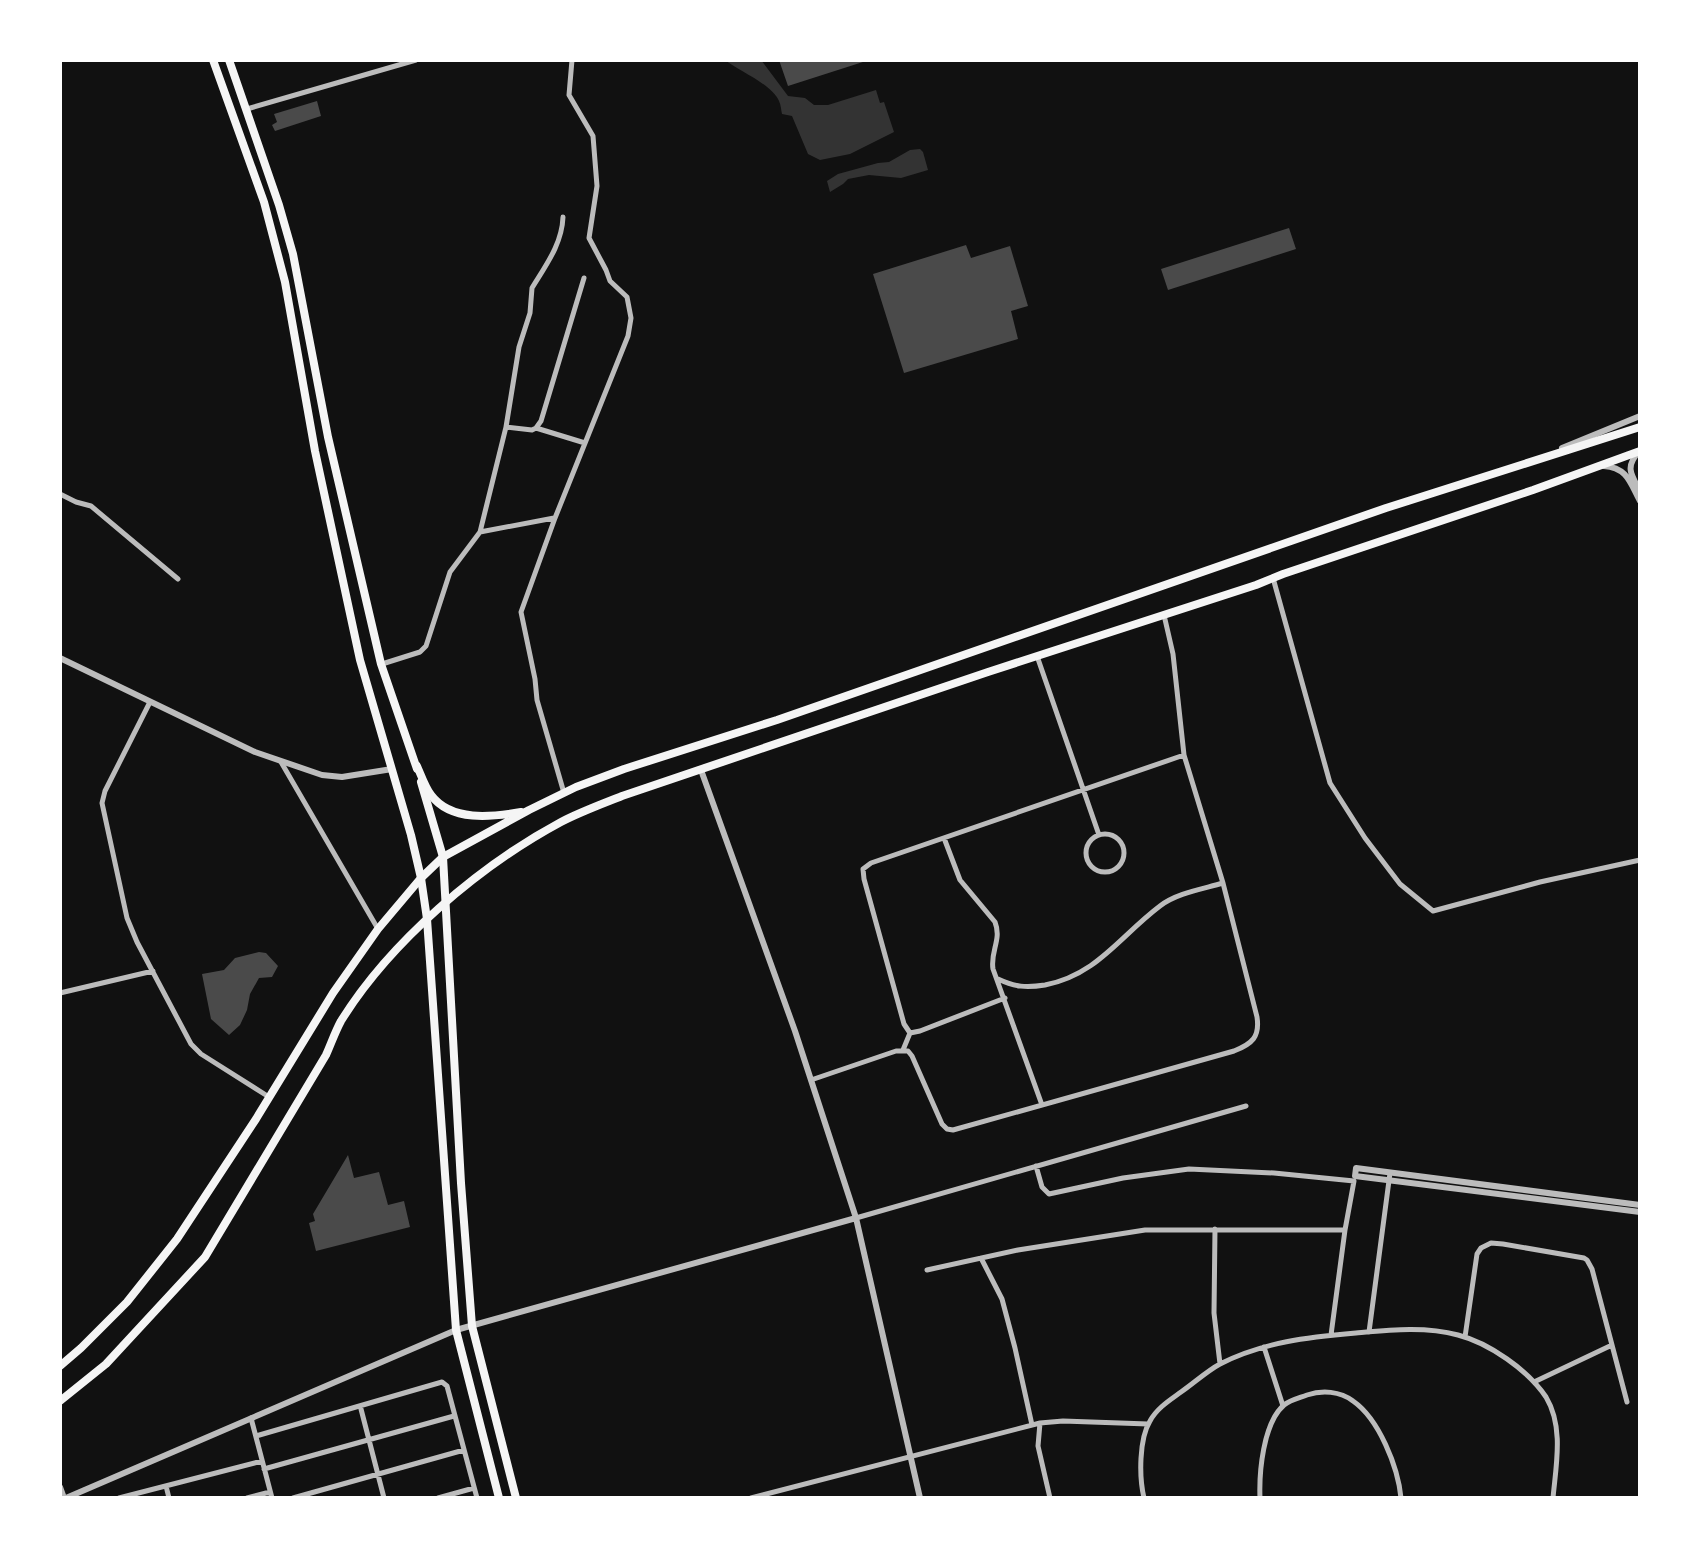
<svg xmlns="http://www.w3.org/2000/svg" width="1700" height="1558" font-family="'Golos Text',sans-serif">
	<style>
		.water { fill: #333 }
		.building { fill: #4a4a4a }
		.lines { fill: none; stroke-linecap: round; stroke-linejoin: round }
		.minor { stroke: #bcbcbc; stroke-width: 5 }
		.tertiary { stroke: #bcbcbc; stroke-width: 6 }
		.primary { stroke: #f5f5f5; stroke-width: 8 }
		.trunk { stroke: #f5f5f5; stroke-width: 8 }
	</style>
	<rect width="100%" height="100%" fill="#111"/>
	<path class="water" d="M 725,60 L 761,60 L 788,96 L 805,98 L 814,105 L 828,105 L 876,90 L 880,103 L 884,102 L 894,132 L 850,154 L 820,160 L 808,154 L 792,116 L 782,114 C 781,110 781,105 779,101 C 773,85 739,71 725,60 Z
		M 920,149 L 923,152 L 928,170 L 901,178 L 869,175 L 848,179 L 843,184 L 830,192 L 827,181 L 838,174 L 878,163 L 889,162 L 910,150 Z"/>
	<path class="building" d="M 779,60 L 866,60 L 866,61 L 788,86 Z
		M 317,101 L 321,116 L 275,131 L 272,125 L 277,122 L 274,114 Z
		M 1289,228 L 1296,249 L 1168,290 L 1161,269 Z
		M 966,245 L 971,258 L 1010,246 L 1028,306 L 1011,311 L 1018,339 L 904,373 L 873,274 Z
		M 259,952 L 266,953 L 278,966 L 272,977 L 259,978 L 250,994 L 247,1010 L 240,1025 L 229,1035 L 211,1019 L 202,974 L 224,970 L 235,958 Z
		M 348,1155 L 354,1178 L 379,1172 L 388,1205 L 404,1201 L 410,1227 L 316,1251 L 309,1223 L 315,1221 L 313,1214 Z"/>
	<g class="lines">
		<path class="minor" d="M 247,109 L 416,60
			M 506,427 L 519,347 L 530,313 L 532,288 C 546,265 562,244 563,217
			M 536,428 L 585,443
			M 60,494 L 76,502 L 91,506 L 178,579
			M 480,532 L 554,518
			M 1273,578 L 1330,783 L 1365,838 L 1400,884 L 1433,911 L 1540,882 L 1640,860
			M 1037,656 L 1099,835
			M 382,664 L 420,652 L 426,646 L 450,572 L 480,532 L 506,427 L 532,430 L 536,428 L 541,421 L 584,278
			M 150,702 L 105,791 L 102,803 L 127,918 L 137,942 L 191,1044 L 201,1054 L 269,1097
			M 281,762 L 378,929
			M 564,793 L 537,700 L 535,679 L 521,612 L 555,518 L 628,336 L 631,318 L 627,297 L 610,281 L 606,270 L 589,238 L 597,186 L 593,136 L 569,95 L 572,60
			M1086 853a19 19 0 1 1 38 0a19 19 0 1 1-38 0Z
			M 944,838 L 960,880 L 995,922 C 1002,940 990,951 993,969 L 1042,1105
			M 998,979 C 1015,987 1026,988 1045,985 C 1097,975 1120,936 1160,906 C 1177,893 1203,889 1223,883
			M 60,993 L 153,971
			M 1005,998 L 920,1031 L 910,1033 L 904,1024 L 864,879 L 863,869 L 871,863 L 1184,755
			M 903,1050 L 910,1033
			M 811,1080 L 896,1051 L 908,1051 L 912,1056 L 942,1124 L 947,1129 L 953,1130 L 1234,1051 C 1252,1044 1260,1037 1257,1017 L 1223,883 L 1184,755 L 1173,654 L 1164,615
			M 1036,1166 L 1042,1187 L 1049,1194 L 1123,1178 L 1189,1169 L 1274,1173 L 1354,1181
			M 856,1218 L 1246,1106
			M 1215,1229 L 1214,1313 L 1220,1364
			M 981,1258 L 1002,1299 L 1015,1348 L 1032,1425
			M 927,1270 L 1018,1250 L 1145,1230 L 1345,1230
			M 1369,1332 L 1390,1173
			M 1331,1335 L 1345,1230 L 1354,1181
			M 1465,1337 L 1477,1254 L 1481,1248 L 1491,1243 L 1503,1244 L 1584,1258 L 1587,1260 L 1592,1269 L 1627,1402
			M 1264,1347 L 1283,1406
			M 1534,1382 L 1612,1345
			M 361,1409 L 384,1498
			M 251,1418 L 272,1498
			M 1040,1423 L 1038,1446 L 1050,1498
			M 256,1436 L 442,1382 L 447,1386 L 477,1498
			M 264,1469 L 454,1416
			M 166,1486 L 169,1498
			M 119,1498 L 262,1461
			M 247,1498 L 270,1492
			M 293,1498 L 464,1450
			M 438,1498 L 474,1488
			M 751,1498 L 1040,1423 L 1063,1421 L 1148,1424
			M 1144,1498 C 1139,1477 1139,1439 1150,1421 C 1157,1408 1170,1400 1181,1392 C 1194,1383 1207,1371 1220,1364 C 1263,1342 1309,1337 1356,1333 C 1389,1330 1425,1326 1458,1335 C 1489,1343 1528,1370 1546,1397 C 1564,1427 1556,1465 1553,1498
			M 1260,1498 C 1259,1473 1263,1423 1284,1405 C 1290,1400 1299,1398 1307,1395 C 1322,1390 1340,1391 1353,1401 C 1379,1419 1398,1467 1401,1498"/>
		<path class="tertiary" d="M 1562,448 L 1640,416
			M 1639,452 C 1624,467 1632,476 1640,491
			M 1604,466 C 1628,468 1630,483 1640,501
			M 60,658 L 255,752 L 322,775 L 342,777 L 392,769
			M 701,770 L 795,1031 L 856,1218 L 920,1498
			M 1640,1205 L 1356,1168 L 1355,1176 L 1640,1212
			M 60,1487 L 64,1498
			M 66,1498 L 456,1330 L 856,1218"/>
		<path class="primary" d="M 213,60 L 264,202 L 285,282 L 315,451 L 360,660 L 411,835 L 421,878 L 427,919 L 456,1330 L 499,1498
			M 229,60 L 279,205 L 293,254 L 328,437 L 381,664 L 417,769
			M 421,782 L 443,857 L 461,1183 L 472,1326 L 516,1498"/>
		<path class="trunk" d="M 417,766 C 421,775 425,787 431,795 C 451,822 492,817 521,812
			M 60,1366 L 81,1348 L 127,1302 L 177,1239 L 256,1119 L 333,993 L 378,929 L 421,878 L 443,857 L 529,810 L 576,787 L 624,769 L 777,720 L 1386,508 L 1640,427
			M 60,1401 L 106,1364 L 205,1257 L 326,1055 C 331,1044 335,1032 341,1021 C 390,942 479,866 561,822 C 580,812 602,804 622,796 L 988,672 L 1256,585 L 1283,574 L 1533,490 L 1640,451"/>
	</g>
	<rect width="1700" height="1558" fill="none" stroke="#ffffff" stroke-width="124"/>
</svg>
